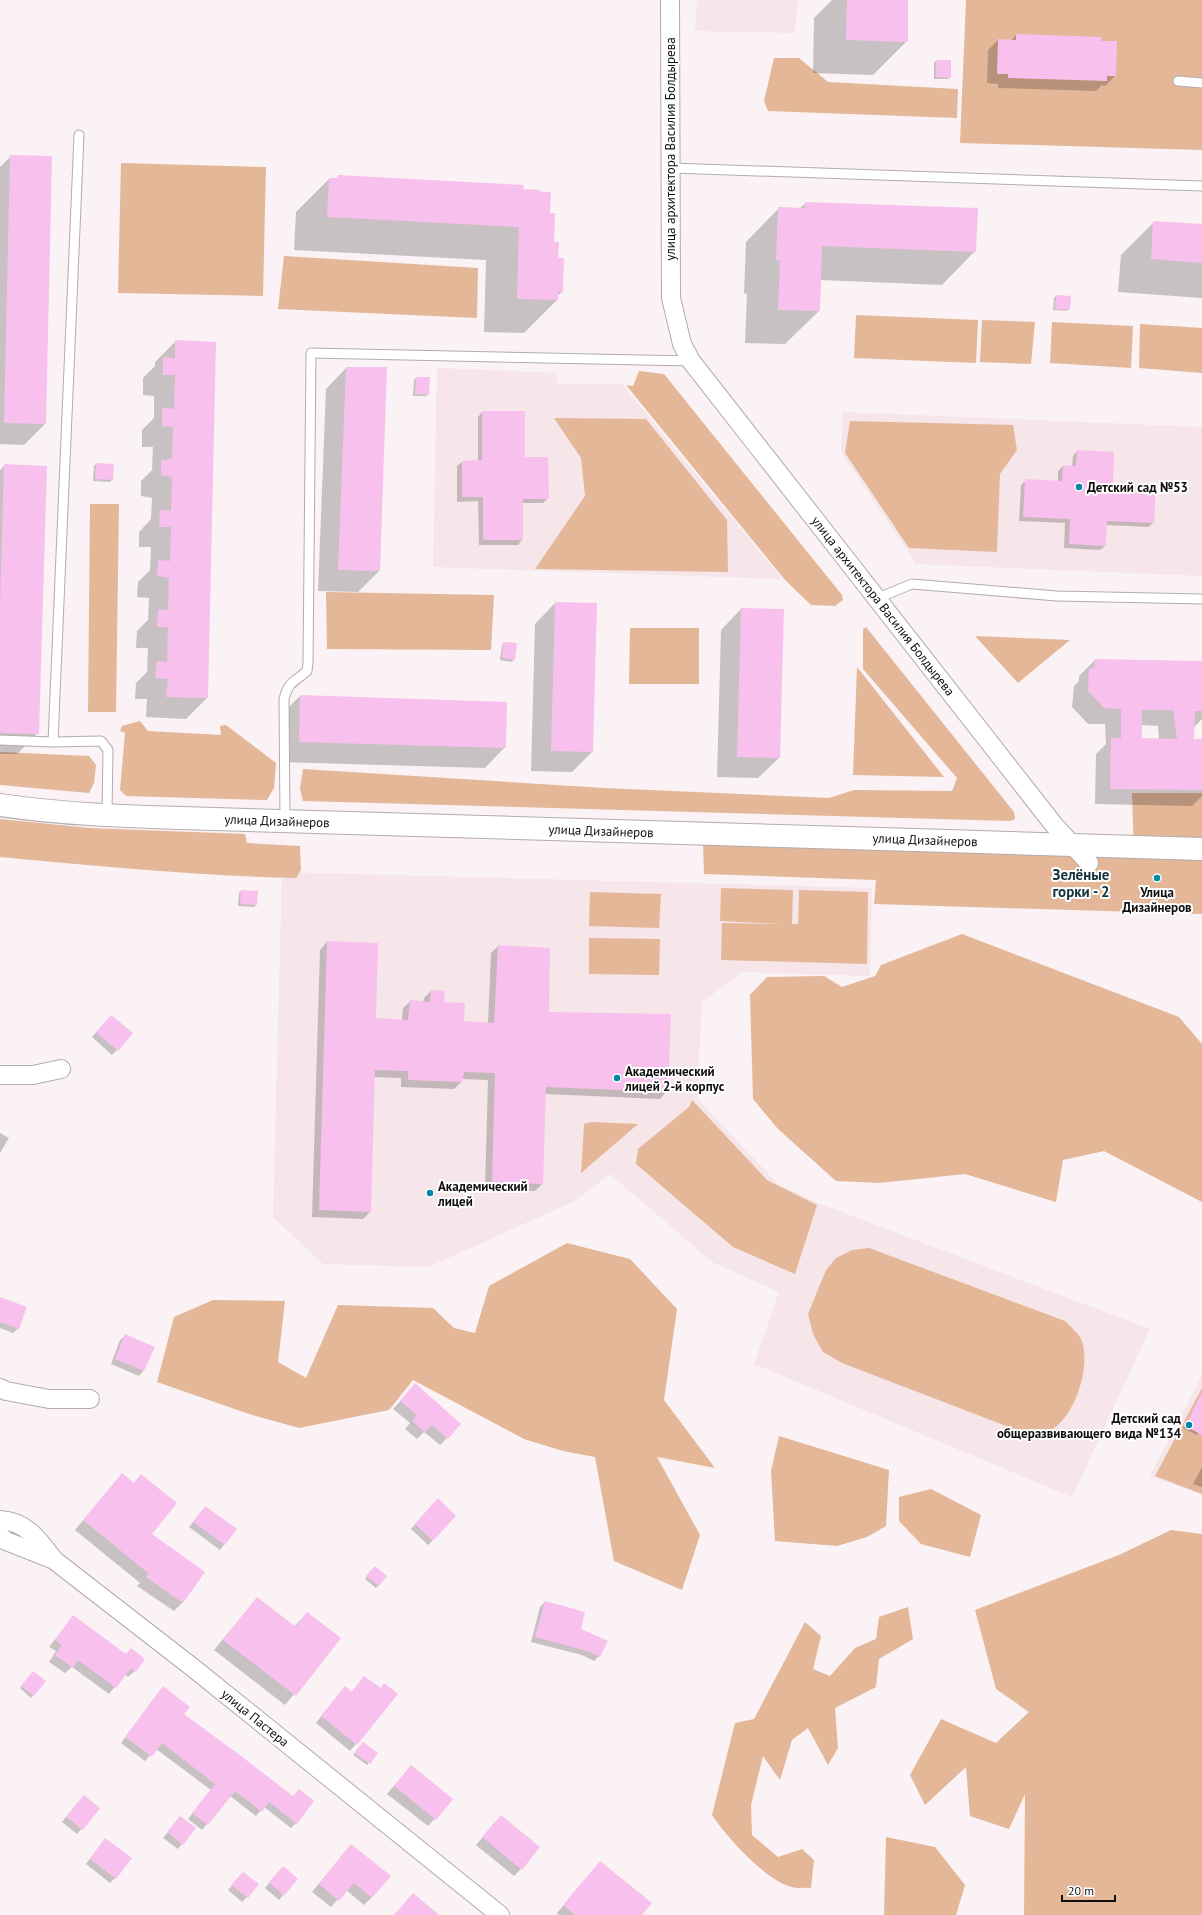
<svg xmlns="http://www.w3.org/2000/svg" width="1202" height="1915" font-family="'PT Sans',sans-serif">
	<style>
		.built { fill: #f6e5e9 }
		.green { fill: #e3b798 }
		.shadow { fill: #0003; fill-rule: evenodd }
		.building { fill: #f8c0ec; fill-rule: evenodd }
		.lines { fill: none; stroke-linecap: round; stroke-linejoin: round }
		.lane-casing { stroke: #b3abad; stroke-width: 11 }
		.street-casing { stroke: #b3abad; stroke-width: 20 }
		.secondary-casing { stroke: #b3abad; stroke-width: 24 }
		.lane { stroke: #fff; stroke-width: 9 }
		.street { stroke: #fff; stroke-width: 18 }
		.secondary { stroke: #fff; stroke-width: 22 }
		.poi-dot { fill: #0387a9; stroke: #fff; stroke-width: 1.5 }
		.labels { text-anchor: middle; dominant-baseline: central; stroke-width: 4; stroke-linejoin: round; paint-order: stroke }
		.street-label { font-size: 13px; fill: #0f0d0d; stroke: #fff }
		.poi-label { font-size: 13px; font-weight: bold; fill: #0f0d0d; stroke: #fff; text-anchor: start }
		.quarter-label { font-size: 15px; font-weight: bold; fill: #15333d; stroke: #fff }
	</style>
	<rect width="100%" height="100%" fill="#faf2f4"/>
	<path class="built" d="M 697,0 L 798,0 L 795,33 L 695,31 Z
		M 437,368 L 556,373 L 558,384 L 622,384 L 782,579 L 433,567 Z
		M 843,412 L 1202,427 L 1202,576 L 916,564 L 841,452 Z
		M 282,872 L 872,888 L 870,976 L 742,972 L 702,1002 L 697,1098 L 778,1184 L 818,1203 L 1150,1329 L 1072,1497 L 754,1364 L 779,1292 L 712,1262 L 610,1174 L 575,1201 L 428,1267 L 323,1264 L 273,1217 Z
		M 1202,1375 L 1202,1495 L 1150,1476 Z"/>
	<path class="green" d="M 966,0 L 1202,0 L 1202,150 L 960,143 Z
		M 774,58 L 799,58 L 828,82 L 958,89 L 957,118 L 768,111 L 764,101 Z
		M 121,163 L 266,167 L 263,296 L 118,293 Z
		M 284,256 L 478,268 L 477,318 L 278,309 Z
		M 856,315 L 978,320 L 976,363 L 854,358 Z
		M 982,320 L 1035,322 L 1031,364 L 980,362 Z
		M 1052,322 L 1133,326 L 1131,368 L 1050,363 Z
		M 1140,324 L 1202,328 L 1202,373 L 1139,368 Z
		M 639,371 L 664,374 L 842,595 L 843,600 L 835,606 L 811,605 L 785,580 L 626,385 L 633,386 Z
		M 554,418 L 646,419 L 727,520 L 728,572 L 535,569 L 585,496 L 581,458 Z
		M 850,421 L 1013,425 L 1017,450 L 1000,474 L 997,552 L 909,548 L 845,453 Z
		M 90,504 L 119,504 L 116,712 L 88,712 Z
		M 326,592 L 494,595 L 491,650 L 327,649 Z
		M 866,627 L 1014,812 L 1015,819 L 1010,821 L 303,801 L 300,789 L 303,769 L 604,788 L 829,798 L 854,790 L 952,791 L 957,778 L 863,669 L 863,629 Z
		M 630,628 L 699,628 L 699,684 L 629,684 Z
		M 975,636 L 1070,640 L 1018,683 Z
		M 857,667 L 944,777 L 853,775 Z
		M 140,721 L 148,731 L 221,735 L 220,726 L 226,725 L 276,763 L 274,788 L 267,800 L 126,796 L 120,790 L 125,733 L 120,731 L 122,726 Z
		M 0,752 L 89,756 L 96,765 L 94,783 L 89,793 L 0,785 Z
		M 1132,793 L 1202,793 L 1202,914 L 874,904 L 876,880 L 704,874 L 703,843 L 1134,854 Z
		M 0,819 L 90,828 L 245,834 L 247,843 L 300,846 L 301,870 L 296,878 C 197,876 99,866 0,857 Z
		M 721,888 L 793,890 L 792,924 L 798,924 L 799,890 L 868,892 L 867,964 L 721,960 L 722,923 L 781,924 L 720,921 Z
		M 590,892 L 661,894 L 659,928 L 589,926 Z
		M 962,934 L 1179,1017 L 1202,1044 L 1202,1202 L 1104,1151 L 1063,1160 L 1056,1202 L 965,1174 L 879,1183 L 836,1181 L 778,1129 L 753,1099 L 750,995 L 767,977 L 824,976 L 842,987 L 875,976 L 881,965 Z
		M 589,938 L 660,939 L 659,975 L 589,974 Z
		M 692,1100 L 767,1180 L 817,1205 L 795,1274 L 733,1247 L 636,1164 L 638,1149 L 689,1107 Z
		M 591,1122 L 638,1124 L 581,1173 L 584,1124 Z
		M 567,1243 L 630,1259 L 677,1309 L 664,1400 L 715,1468 L 657,1457 L 700,1535 L 682,1590 L 614,1561 L 595,1457 L 563,1451 L 524,1439 L 413,1380 L 389,1410 L 299,1428 L 249,1414 L 157,1382 L 174,1317 L 213,1300 L 285,1301 L 278,1362 L 306,1378 L 338,1305 L 433,1308 L 454,1328 L 475,1333 L 489,1286 Z
		M 869,1248 L 1065,1321 C 1070,1326 1078,1333 1081,1339 C 1092,1365 1075,1419 1049,1431 C 1043,1433 1034,1433 1027,1434 L 842,1363 L 823,1352 L 813,1334 L 808,1314 L 826,1270 L 836,1258 L 852,1250 Z
		M 1202,1388 L 1202,1494 L 1155,1476 Z
		M 779,1436 L 889,1470 L 886,1526 L 867,1537 L 837,1546 L 775,1541 L 771,1471 Z
		M 931,1489 L 981,1515 L 970,1557 L 921,1544 L 899,1521 L 899,1497 Z
		M 1171,1530 L 1202,1534 L 1202,1915 L 1024,1915 L 1025,1794 L 1009,1829 L 970,1816 L 966,1767 L 925,1805 L 910,1775 L 941,1719 L 996,1743 L 1029,1712 L 996,1689 L 975,1610 L 1119,1555 Z
		M 908,1607 L 913,1639 L 879,1659 L 876,1687 L 835,1708 L 838,1748 L 828,1765 L 808,1728 L 792,1740 L 780,1780 L 763,1756 L 751,1805 L 752,1835 L 778,1857 L 802,1849 L 814,1860 L 811,1888 C 805,1887 798,1889 792,1887 C 767,1882 725,1835 712,1815 L 735,1723 L 754,1719 L 805,1622 L 821,1636 L 813,1669 L 830,1676 L 855,1648 L 876,1639 L 879,1617 Z
		M 886,1837 L 935,1847 L 965,1885 L 956,1915 L 884,1915 Z"/>
	<path class="shadow" d="M 832,0 L 907,0 L 907,41 L 873,75 L 813,73 L 814,18 Z
		M 1016,35 L 1100,42 L 1115,76 L 1105,86 L 1102,85 L 1096,91 L 998,88 L 998,84 L 987,83 L 988,50 L 998,40 L 1011,41 Z
		M 936,61 L 950,77 L 948,79 L 934,79 L 934,63 Z
		M 11,156 L 45,424 L 24,445 L 0,444 L 0,167 Z
		M 339,176 L 522,190 L 549,214 L 562,292 L 557,296 L 557,300 L 524,333 L 484,332 L 486,260 L 294,250 L 296,212 L 329,179 L 336,179 Z
		M 806,203 L 975,251 L 942,285 L 820,280 L 819,311 L 785,344 L 745,343 L 747,294 L 744,293 L 746,242 L 779,208 L 799,209 Z
		M 1154,222 L 1202,225 L 1202,298 L 1118,292 L 1121,255 Z
		M 1056,296 L 1069,309 L 1067,311 L 1053,310 L 1054,298 Z
		M 176,341 L 207,698 L 186,719 L 146,717 L 147,699 L 135,699 L 136,683 L 147,672 L 148,648 L 136,648 L 137,631 L 148,620 L 149,598 L 137,597 L 138,582 L 150,570 L 151,547 L 139,547 L 139,532 L 151,519 L 152,498 L 141,496 L 141,481 L 152,470 L 153,447 L 142,447 L 142,430 L 154,418 L 154,396 L 143,395 L 143,378 L 155,366 L 155,362 Z
		M 346,368 L 386,368 L 379,571 L 358,592 L 318,591 L 326,389 Z
		M 416,378 L 428,394 L 426,396 L 413,396 L 414,380 Z
		M 482,412 L 524,458 L 548,498 L 543,503 L 522,503 L 522,540 L 518,545 L 479,545 L 478,501 L 457,502 L 457,466 L 462,462 L 478,462 L 478,417 Z
		M 1077,451 L 1153,523 L 1148,527 L 1106,525 L 1105,546 L 1100,550 L 1064,548 L 1065,523 L 1019,521 L 1021,485 L 1026,480 L 1058,482 L 1058,471 L 1063,466 L 1072,467 L 1073,456 Z
		M 96,464 L 113,465 L 112,480 L 110,482 L 93,481 L 94,466 Z
		M 5,465 L 38,733 L 17,754 L 0,754 L 0,470 Z
		M 555,603 L 592,752 L 572,772 L 531,771 L 535,624 Z
		M 741,609 L 779,758 L 758,778 L 717,777 L 721,630 Z
		M 504,643 L 514,659 L 512,662 L 500,660 L 502,645 Z
		M 1095,660 L 1202,662 L 1202,719 L 1194,727 L 1193,740 L 1202,740 L 1202,796 L 1192,806 L 1095,804 L 1096,754 L 1106,744 L 1105,724 L 1088,724 L 1072,707 L 1074,686 L 1079,681 L 1079,676 ZM 1141,725 L 1158,726 L 1159,739 L 1141,739 Z
		M 300,696 L 505,747 L 485,768 L 279,762 L 279,717 Z
		M 241,891 L 256,905 L 254,907 L 238,906 L 239,893 Z
		M 327,942 L 375,1019 L 402,1020 L 403,1008 L 411,1001 L 423,1002 L 424,998 L 431,991 L 463,1022 L 488,1024 L 491,953 L 498,946 L 548,1013 L 667,1091 L 660,1099 L 545,1094 L 542,1184 L 535,1191 L 485,1189 L 488,1080 L 462,1079 L 461,1082 L 454,1089 L 401,1087 L 401,1078 L 374,1077 L 370,1212 L 363,1219 L 312,1217 L 320,950 Z
		M 111,1016 L 117,1050 L 112,1055 L 92,1037 Z
		M 0,1133 L 9,1138 L 0,1153 Z
		M 0,1298 L 18,1328 L 13,1333 L 0,1328 Z
		M 125,1336 L 153,1347 L 143,1371 L 139,1376 L 111,1364 L 120,1340 Z
		M 415,1385 L 447,1438 L 440,1445 L 424,1432 L 417,1439 L 405,1429 L 410,1423 L 393,1409 Z
		M 1193,1411 L 1202,1416 L 1202,1428 L 1197,1435 L 1183,1428 Z
		M 1202,1467 L 1202,1487 L 1193,1484 Z
		M 122,1474 L 133,1484 L 141,1476 L 150,1534 L 183,1602 L 174,1611 L 137,1586 L 140,1583 L 75,1530 Z
		M 433,1504 L 433,1540 L 428,1545 L 411,1529 Z
		M 205,1507 L 236,1529 L 220,1550 L 189,1527 Z
		M 373,1569 L 386,1576 L 376,1588 L 365,1579 Z
		M 257,1598 L 294,1627 L 307,1613 L 340,1638 L 285,1705 L 214,1650 Z
		M 545,1602 L 580,1629 L 606,1641 L 599,1656 L 594,1661 L 582,1655 L 531,1642 L 540,1607 Z
		M 73,1617 L 135,1671 L 128,1677 L 125,1674 L 109,1694 L 72,1667 L 65,1673 L 49,1662 L 56,1651 L 49,1647 Z
		M 31,1674 L 45,1681 L 31,1698 L 20,1688 Z
		M 364,1677 L 356,1744 L 350,1751 L 316,1723 L 339,1694 L 351,1693 Z
		M 158,1693 L 183,1714 L 293,1797 L 296,1823 L 291,1828 L 264,1807 L 256,1816 L 230,1796 L 202,1830 L 188,1819 L 211,1790 L 156,1749 L 145,1761 L 121,1743 Z
		M 361,1745 L 376,1753 L 367,1765 L 353,1755 Z
		M 411,1766 L 452,1799 L 428,1826 L 387,1794 Z
		M 79,1801 L 99,1809 L 77,1834 L 62,1822 Z
		M 501,1816 L 521,1869 L 514,1876 L 476,1845 Z
		M 180,1817 L 182,1844 L 178,1849 L 163,1838 Z
		M 101,1844 L 115,1878 L 110,1883 L 86,1864 Z
		M 344,1853 L 372,1897 L 364,1905 L 346,1890 L 331,1907 L 312,1892 Z
		M 600,1862 L 641,1915 L 559,1915 L 557,1913 Z
		M 278,1872 L 283,1895 L 279,1900 L 265,1888 Z
		M 239,1878 L 247,1897 L 242,1902 L 228,1890 Z"/>
	<path class="building" d="M 847,0 L 908,0 L 908,42 L 846,40 Z
		M 1016,34 L 1101,37 L 1101,41 L 1117,41 L 1116,76 L 1107,76 L 1107,81 L 1008,78 L 1008,74 L 997,74 L 998,39 L 1016,40 Z
		M 936,60 L 951,60 L 951,78 L 936,77 Z
		M 10,155 L 52,156 L 46,424 L 4,423 Z
		M 338,175 L 524,185 L 523,189 L 540,190 L 541,192 L 551,192 L 550,213 L 555,213 L 554,242 L 559,242 L 558,258 L 564,258 L 563,292 L 558,292 L 558,300 L 517,299 L 519,227 L 327,217 L 329,178 L 338,178 Z
		M 805,202 L 978,208 L 976,252 L 822,246 L 820,311 L 778,310 L 780,261 L 776,260 L 778,207 L 805,208 Z
		M 1153,221 L 1202,224 L 1202,263 L 1151,259 Z
		M 1056,295 L 1071,296 L 1070,310 L 1055,309 Z
		M 175,340 L 216,342 L 208,698 L 166,697 L 168,679 L 155,678 L 157,661 L 167,662 L 168,627 L 157,627 L 158,609 L 168,610 L 169,578 L 157,576 L 158,560 L 170,561 L 171,527 L 159,527 L 160,510 L 171,511 L 172,477 L 161,475 L 161,460 L 172,459 L 173,427 L 162,426 L 162,408 L 174,409 L 175,375 L 163,375 L 163,357 L 175,358 Z
		M 346,367 L 387,367 L 380,571 L 338,570 Z
		M 416,377 L 430,377 L 429,395 L 415,394 Z
		M 482,411 L 525,411 L 525,457 L 548,457 L 549,499 L 523,499 L 523,540 L 483,540 L 483,497 L 462,497 L 462,461 L 482,460 Z
		M 1077,450 L 1114,452 L 1113,484 L 1156,486 L 1154,523 L 1107,521 L 1106,546 L 1069,544 L 1070,519 L 1023,517 L 1025,479 L 1062,481 L 1063,465 L 1076,466 Z
		M 96,463 L 114,464 L 113,480 L 95,479 Z
		M 4,464 L 47,466 L 39,734 L 0,733 L 0,606 Z
		M 555,602 L 597,603 L 593,752 L 551,751 Z
		M 741,608 L 784,609 L 780,758 L 737,757 Z
		M 503,642 L 517,643 L 515,660 L 502,658 Z
		M 1094,659 L 1202,661 L 1202,711 L 1195,711 L 1194,739 L 1202,739 L 1202,790 L 1110,789 L 1111,738 L 1121,738 L 1121,709 L 1104,708 L 1088,691 L 1089,669 L 1095,667 ZM 1142,710 L 1173,710 L 1177,739 L 1142,738 Z
		M 300,695 L 507,702 L 506,748 L 299,742 Z
		M 241,890 L 258,891 L 257,905 L 240,904 Z
		M 327,941 L 378,943 L 376,1018 L 408,1020 L 410,1000 L 430,1002 L 431,990 L 445,991 L 444,1002 L 465,1003 L 464,1021 L 494,1023 L 498,945 L 550,948 L 549,1012 L 671,1014 L 668,1092 L 546,1087 L 543,1184 L 492,1182 L 495,1073 L 464,1072 L 462,1082 L 408,1080 L 408,1071 L 375,1070 L 371,1212 L 319,1210 Z
		M 111,1015 L 133,1033 L 118,1051 L 96,1032 Z
		M 0,1297 L 27,1307 L 19,1329 L 0,1322 Z
		M 125,1334 L 155,1347 L 144,1371 L 115,1359 Z
		M 415,1383 L 461,1424 L 448,1439 L 432,1425 L 425,1432 L 412,1421 L 417,1415 L 400,1401 Z
		M 1202,1392 L 1202,1435 L 1185,1426 Z
		M 122,1473 L 134,1483 L 141,1474 L 177,1503 L 152,1534 L 205,1572 L 183,1603 L 146,1577 L 148,1573 L 83,1520 Z
		M 438,1498 L 456,1516 L 433,1541 L 415,1524 Z
		M 205,1506 L 237,1529 L 225,1545 L 193,1522 Z
		M 375,1566 L 387,1576 L 379,1586 L 366,1576 Z
		M 257,1597 L 296,1627 L 307,1612 L 341,1638 L 296,1696 L 223,1640 Z
		M 545,1601 L 585,1612 L 581,1629 L 608,1641 L 600,1657 L 587,1651 L 535,1637 Z
		M 73,1615 L 126,1654 L 131,1648 L 145,1659 L 136,1672 L 131,1668 L 116,1688 L 78,1660 L 73,1668 L 55,1655 L 62,1645 L 55,1640 Z
		M 33,1671 L 46,1681 L 34,1696 L 21,1686 Z
		M 364,1676 L 381,1688 L 384,1683 L 398,1694 L 357,1745 L 321,1716 L 345,1686 L 352,1692 Z
		M 163,1686 L 190,1707 L 184,1714 L 241,1756 L 293,1796 L 299,1789 L 314,1801 L 297,1824 L 269,1802 L 262,1812 L 235,1791 L 208,1825 L 192,1813 L 215,1784 L 162,1743 L 152,1757 L 125,1737 Z
		M 363,1742 L 378,1753 L 370,1764 L 354,1753 Z
		M 411,1765 L 453,1799 L 436,1820 L 394,1786 Z
		M 84,1795 L 100,1808 L 83,1830 L 66,1817 Z
		M 501,1815 L 540,1847 L 522,1870 L 482,1837 Z
		M 180,1816 L 196,1828 L 183,1845 L 167,1832 Z
		M 105,1838 L 132,1858 L 116,1879 L 90,1859 Z
		M 351,1844 L 391,1876 L 372,1898 L 354,1883 L 339,1901 L 319,1884 Z
		M 600,1861 L 652,1903 L 642,1915 L 575,1915 L 563,1905 Z
		M 283,1866 L 298,1879 L 284,1896 L 269,1882 Z
		M 243,1872 L 259,1884 L 248,1898 L 231,1885 Z
		M 413,1893 L 439,1915 L 394,1915 Z"/>
	<g class="lines">
		<g class="lane-casing">
			<path id="lane" d="M 1178,81 L 1202,83
				M 671,168 L 1202,186
				M 878,598 L 912,584 L 1057,596 L 1202,599
				M 0,740 L 53,742 L 101,741 L 108,750 L 107,815
				M 53,742 L 79,135
				M 285,821 L 284,699 C 289,680 294,683 307,671 L 308,663 L 311,353 L 691,361"/>
		</g>
		<g class="street-casing">
			<path id="street" d="M 670,0 L 671,298 L 682,344 L 691,361 L 1054,825 L 1089,863
				M 0,1075 L 33,1075 L 61,1069
				M 0,1388 L 6,1391 L 49,1399 L 90,1399
				M 0,1520 C 26,1521 39,1540 54,1560
				M 0,1536 L 6,1541 L 54,1560 L 192,1667 L 500,1915"/>
		</g>
		<g class="secondary-casing">
			<path id="secondary" d="M 0,805 C 60,814 120,816 181,818 C 259,821 338,822 416,825 C 678,832 940,841 1202,849"/>
		</g>
		<use href="#lane" class="lane"/>
		<use href="#street" class="street"/>
		<use href="#secondary" class="secondary"/>
	</g>
	<g class="poi-dot">
		<circle cx="1079" cy="487" r="4"/>
		<circle cx="1157" cy="878" r="4"/>
		<circle cx="617" cy="1078" r="4"/>
		<circle cx="430" cy="1193" r="4"/>
		<circle cx="1189" cy="1425" r="4"/>
	</g>
	<g class="labels">
		<g class="street-label">
			<text transform="translate(670 149) rotate(-90)">улица архитектора Василия Болдырева</text>
			<text transform="translate(883 606) rotate(52)">улица архитектора Василия Болдырева</text>
			<text transform="translate(277 821) rotate(2)">улица Дизайнеров</text>
			<text transform="translate(601 831) rotate(2)">улица Дизайнеров</text>
			<text transform="translate(925 840) rotate(2)">улица Дизайнеров</text>
			<text transform="translate(255 1718) rotate(39)">улица Пастера</text>
		</g>
		<g class="poi-label">
			<text x="1087" y="487">Детский сад №53</text>
			<text x="1157" y="892" text-anchor="middle">Улица<tspan x="1157" dy="15">Дизайнеров</tspan></text>
			<text x="625" y="1071">Академический<tspan x="625" dy="15">лицей 2-й корпус</tspan></text>
			<text x="438" y="1186">Академический<tspan x="438" dy="15">лицей</tspan></text>
			<text x="1181" y="1418" text-anchor="end">Детский сад<tspan x="1181" dy="15">общеразвивающего вида №134</tspan></text>
		</g>
		<g class="quarter-label">
			<text x="1081" y="874">Зелёные<tspan x="1081" dy="17">горки - 2</tspan></text>
		</g>
	</g>
	<path d="M1062 1895v6h53v-6" fill="none" stroke="#0f0d0d" stroke-width="2"/>
	<text x="1068" y="1895" font-size="12" fill="#0f0d0d" stroke="#ffffff" stroke-width="3" paint-order="stroke">20 m</text>
</svg>
